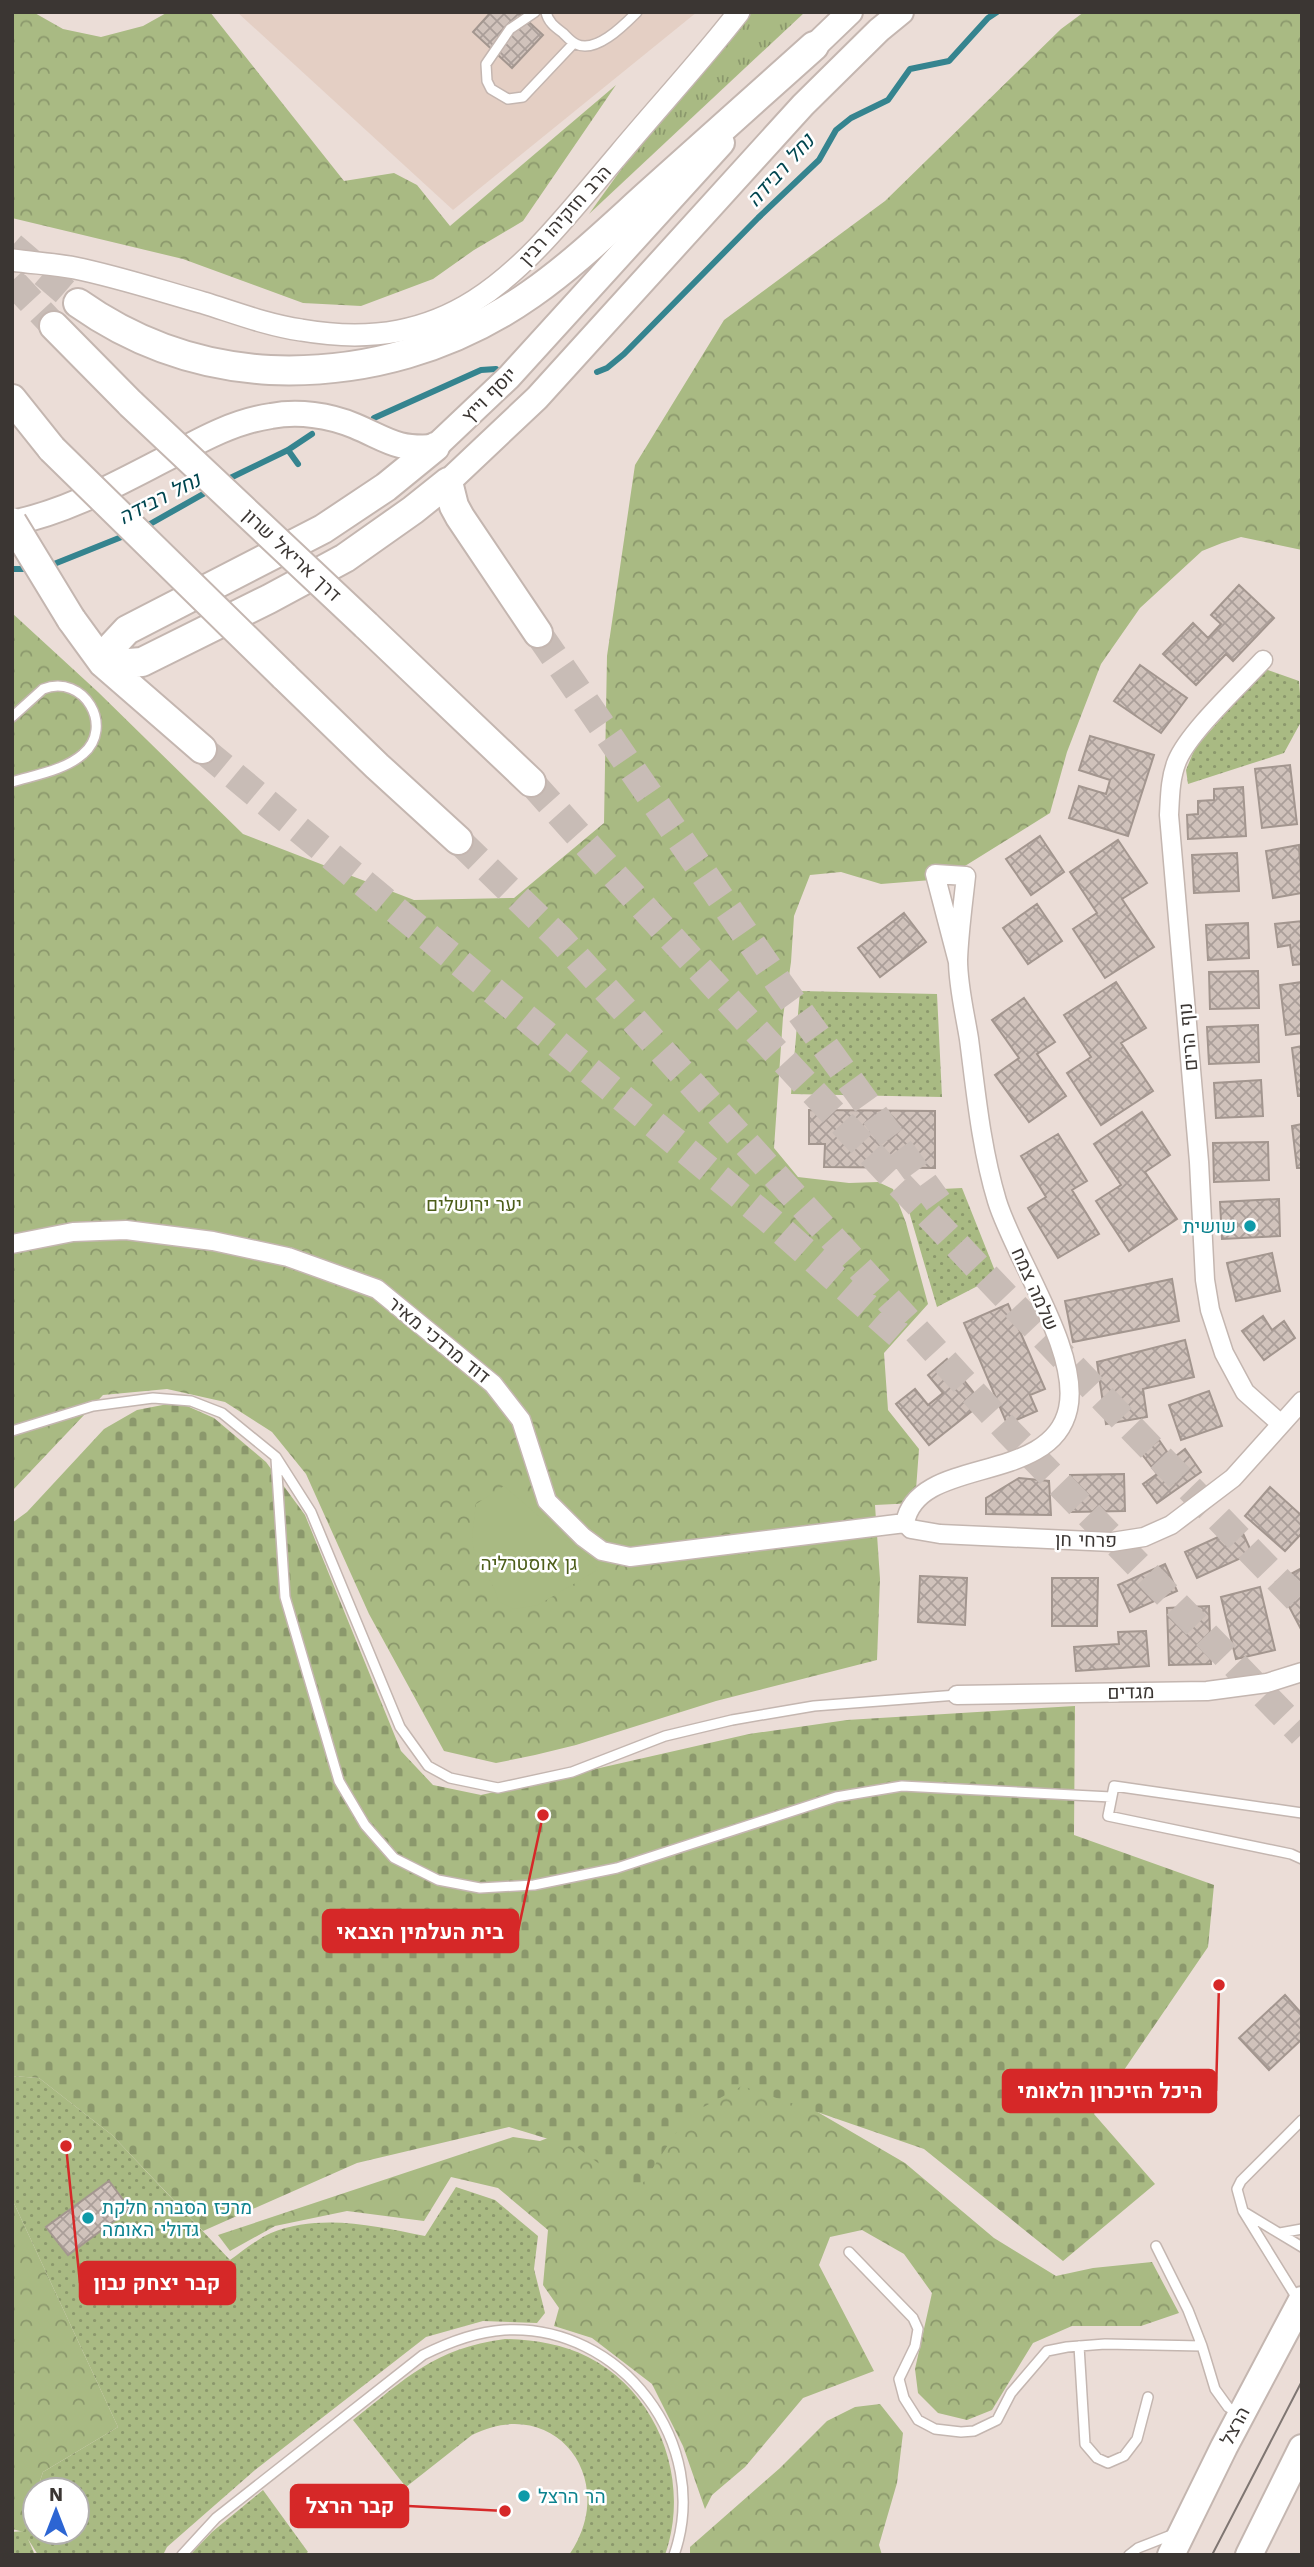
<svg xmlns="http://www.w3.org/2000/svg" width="1314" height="2567" font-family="'Work Sans',Heebo,sans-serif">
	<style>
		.built { fill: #e4cfc4 }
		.grass { fill: url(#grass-tufts) }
		.forest { fill: url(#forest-crowns) }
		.cemetery { fill: url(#cemetery-stones) }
		.park { fill: url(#park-dots) }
		.garden { fill: #a9ba83 }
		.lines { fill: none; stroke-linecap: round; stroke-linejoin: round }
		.stream { stroke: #35848f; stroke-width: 6 }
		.building { fill: url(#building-cross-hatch); stroke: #a3968f; stroke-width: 2 }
		.trunk-tunnel { stroke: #c8bcb6; stroke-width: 28; stroke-dasharray: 28 14; stroke-linecap: butt }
		.service-casing { stroke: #c4b6b0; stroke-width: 12 }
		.minor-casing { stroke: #c4b6b0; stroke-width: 21 }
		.tertiary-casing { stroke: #c4b6b0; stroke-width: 24 }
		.secondary-casing { stroke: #c4b6b0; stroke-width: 28 }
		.primary-casing { stroke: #c4b6b0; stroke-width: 30 }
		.trunk-casing { stroke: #c4b6b0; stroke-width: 32 }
		.service { stroke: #fff; stroke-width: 9 }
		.minor { stroke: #fff; stroke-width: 18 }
		.tertiary { stroke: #fff; stroke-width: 21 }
		.secondary { stroke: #fff; stroke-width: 24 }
		.primary { stroke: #fff; stroke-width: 26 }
		.trunk { stroke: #fff; stroke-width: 28 }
		.tram { stroke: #7f7672; stroke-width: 2 }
		.trunk-bridge-casing { stroke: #c4b6b0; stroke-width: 32; stroke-linecap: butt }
		.trunk-bridge { stroke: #fff; stroke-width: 28 }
		.culture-dot { fill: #0f9aa8; stroke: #fff; stroke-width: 2.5 }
		.labels { text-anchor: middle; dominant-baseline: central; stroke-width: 5; stroke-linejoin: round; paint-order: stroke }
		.street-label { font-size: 19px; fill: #3b3633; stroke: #fff }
		.park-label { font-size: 19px; fill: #4d5e1a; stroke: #fff }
		.culture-label { font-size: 19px; fill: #0d838f; stroke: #fff; text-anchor: start }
		.water-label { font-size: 21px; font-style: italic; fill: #004650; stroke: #fff }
		.leader { fill: none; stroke: #d62828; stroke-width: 2.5 }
		.callout-dot { fill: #d62828; stroke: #fff; stroke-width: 2.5 }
		.callout { fill: #d62828; stroke: #d62828; stroke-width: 2.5 }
		.callout-label { font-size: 21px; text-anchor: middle; font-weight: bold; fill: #fff }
	</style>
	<defs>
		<pattern id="grass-tufts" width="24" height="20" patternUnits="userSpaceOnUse" patternTransform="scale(1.75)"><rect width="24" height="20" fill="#a9ba83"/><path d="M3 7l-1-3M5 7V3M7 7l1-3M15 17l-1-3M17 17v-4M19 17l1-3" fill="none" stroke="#8b986c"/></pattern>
		<pattern id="forest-crowns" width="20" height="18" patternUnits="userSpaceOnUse" patternTransform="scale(1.75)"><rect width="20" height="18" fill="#a9ba83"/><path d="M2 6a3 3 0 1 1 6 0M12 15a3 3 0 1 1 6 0" fill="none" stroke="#8b986c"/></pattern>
		<pattern id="cemetery-stones" width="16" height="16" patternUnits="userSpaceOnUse" patternTransform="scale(1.75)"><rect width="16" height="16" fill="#a9ba83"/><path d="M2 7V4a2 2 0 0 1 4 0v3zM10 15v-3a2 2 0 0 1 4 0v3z" fill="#8b986c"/></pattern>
		<pattern id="park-dots" width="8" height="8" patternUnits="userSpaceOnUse" patternTransform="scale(1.75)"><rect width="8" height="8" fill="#a9ba83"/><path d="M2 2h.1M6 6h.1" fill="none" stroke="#8b986c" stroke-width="1.8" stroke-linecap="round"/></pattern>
		<pattern id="building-cross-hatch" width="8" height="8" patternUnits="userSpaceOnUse" patternTransform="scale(1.75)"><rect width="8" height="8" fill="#d0c2bb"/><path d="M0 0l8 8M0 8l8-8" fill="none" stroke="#aa9e99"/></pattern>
	</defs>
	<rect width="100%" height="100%" fill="#ebddd7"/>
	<path class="built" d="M 237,12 L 697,12 L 453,210 Z"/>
	<path class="grass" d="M 751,12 L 805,12 L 589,214 L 643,139 Z"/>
	<path class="forest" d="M 12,12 L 33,12 L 63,29 L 101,37 L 143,26 L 168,12 L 210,12 L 344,181 L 394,173 L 417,185 L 450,226 L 616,85 L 523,221 L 474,250 L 433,279 L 361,306 L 303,303 L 183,259 L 12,218 Z
		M 1084,12 L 1302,12 L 1302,550 L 1241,537 L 1222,543 L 1202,551 L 1140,608 L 1101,664 L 1067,752 L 1050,813 L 944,879 L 881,884 L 841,872 L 810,875 L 794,916 L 791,962 L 783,1017 L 774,1148 L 798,1177 L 849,1183 L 878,1182 L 893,1189 L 906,1223 L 928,1304 L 884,1353 L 888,1410 L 919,1449 L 915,1503 L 875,1505 L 880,1579 L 877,1660 L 716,1701 L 576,1745 L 535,1755 L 496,1763 L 444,1751 L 369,1614 L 306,1474 L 272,1432 L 225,1402 L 167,1389 L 103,1395 L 12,1491 L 12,613 L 98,692 L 243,834 L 414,900 L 514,898 L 604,823 L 607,656 L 635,465 L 724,320 L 885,201 L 1061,29 Z
		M 735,2075 L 785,2093 L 905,2163 L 994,2238 L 1056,2276 L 1093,2268 L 1152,2262 L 1179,2313 L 1141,2326 L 1072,2326 L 1033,2343 L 992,2410 L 967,2420 L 938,2413 L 918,2393 L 915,2369 L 932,2293 L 904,2254 L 862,2230 L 830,2237 L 819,2265 L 874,2371 L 803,2398 L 745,2467 L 712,2495 L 705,2509 L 683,2446 L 652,2384 L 592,2338 L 554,2326 L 559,2308 L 543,2285 L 548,2230 L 498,2188 L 451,2177 L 424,2221 L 347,2211 L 275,2226 L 230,2251 L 218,2235 L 513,2137 L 540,2141 L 634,2105 Z
		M 12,2199 L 118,2427 L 43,2472 L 37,2490 L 35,2490 L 35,2497 L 24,2532 L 12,2529 Z
		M 880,2404 L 903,2433 L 897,2483 L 879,2545 L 882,2555 L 690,2555 L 690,2547 L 780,2468 L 827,2421 L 855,2407 Z"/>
	<path class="cemetery" d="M 178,1402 L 214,1418 L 266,1462 L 305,1515 L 401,1751 L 433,1785 L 481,1795 L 749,1734 L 847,1720 L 1075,1706 L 1074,1835 L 1214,1885 L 1208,1947 L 1094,2114 L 1155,2184 L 1063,2261 L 924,2149 L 742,2086 L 687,2116 L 637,2192 L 578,2148 L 509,2127 L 357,2163 L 203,2231 L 112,2135 L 39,2078 L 12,2076 L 12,1523 L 27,1512 L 104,1429 L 137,1410 Z"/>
	<path class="park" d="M 1265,669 L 1299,681 L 1302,720 L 1284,753 L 1188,784 L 1186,770 L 1195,748 Z
		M 800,991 L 937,994 L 942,1097 L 791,1094 Z
		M 962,1188 L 997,1276 L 937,1307 L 903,1191 Z
		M 12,2076 L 39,2078 L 112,2135 L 230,2260 C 243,2251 257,2239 271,2233 C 321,2213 375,2226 425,2236 L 456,2187 L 495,2200 L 538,2236 L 534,2269 L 545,2313 L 537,2323 L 483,2321 L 426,2337 L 255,2470 L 167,2547 L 163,2555 L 38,2555 L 28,2539 L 35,2555 L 12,2555 L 12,2532 L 24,2531 L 35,2497 L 35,2532 L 77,2532 L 77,2490 L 37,2490 L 43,2472 L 118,2427 L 12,2199 Z
		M 505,2339 C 535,2340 562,2344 588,2357 C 659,2393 691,2481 665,2555 L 569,2555 C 621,2480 555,2393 472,2435 L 406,2487 L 353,2420 C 408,2377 433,2349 505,2339 Z
		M 263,2490 L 308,2552 L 304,2555 L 190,2555 L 212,2532 Z"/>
	<path class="garden" d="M 504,1486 L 599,1569 L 538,1605 L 514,1609 L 498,1601 C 495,1580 475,1565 473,1544 C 471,1532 475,1517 476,1504 Z"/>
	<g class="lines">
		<path class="stream" d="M 597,372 L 607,368 L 624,354 L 758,218 L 819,160 L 836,130 L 851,118 L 888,100 L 910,69 L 949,61 L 988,18 L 997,12
			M 374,418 L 481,370 L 496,369
			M 288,450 L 298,464
			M 224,481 L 288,450 L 312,434
			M 143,528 L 212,489
			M 49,566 L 129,534
			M 12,569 L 31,569"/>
	</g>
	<path class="building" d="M 491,12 L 518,12 L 543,35 L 512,68 L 473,32 Z
		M 1239,585 L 1274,618 L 1233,661 L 1226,654 L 1196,685 L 1163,654 L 1193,623 L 1208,638 L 1221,624 L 1211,615 Z
		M 1140,665 L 1187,698 L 1161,733 L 1114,701 Z
		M 1090,736 L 1154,755 L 1128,836 L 1069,818 L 1079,786 L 1106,794 L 1110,780 L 1079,770 Z
		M 1290,765 L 1297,824 L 1262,828 L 1255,769 Z
		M 1243,787 L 1246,836 L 1188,839 L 1187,815 L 1198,814 L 1198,801 L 1214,800 L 1214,789 Z
		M 1040,836 L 1064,872 L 1031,895 L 1006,859 Z
		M 1118,840 L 1147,883 L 1122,899 L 1154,947 L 1105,978 L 1073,929 L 1097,913 L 1070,872 Z
		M 1299,845 L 1302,893 L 1273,898 L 1266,851 Z
		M 1237,853 L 1239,891 L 1194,893 L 1192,855 Z
		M 1037,904 L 1062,941 L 1028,964 L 1003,928 Z
		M 904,913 L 926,942 L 880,977 L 858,948 Z
		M 1302,921 L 1302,964 L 1293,965 L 1290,945 L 1278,947 L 1275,924 Z
		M 1248,923 L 1249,958 L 1208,960 L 1206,925 Z
		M 1258,971 L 1259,1008 L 1210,1009 L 1209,972 Z
		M 1116,982 L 1146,1028 L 1121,1043 L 1153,1091 L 1101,1125 L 1067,1073 L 1091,1057 L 1064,1015 Z
		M 1302,982 L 1302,1033 L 1286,1035 L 1280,985 Z
		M 1024,998 L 1055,1042 L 1037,1054 L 1066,1096 L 1029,1122 L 995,1075 L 1019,1058 L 992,1020 Z
		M 1258,1025 L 1259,1062 L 1209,1064 L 1207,1027 Z
		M 1302,1046 L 1302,1096 L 1298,1096 L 1292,1048 Z
		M 1261,1080 L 1263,1116 L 1216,1118 L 1214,1083 Z
		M 809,1110 L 935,1111 L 935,1168 L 824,1167 L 825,1144 L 809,1144 Z
		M 1142,1112 L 1170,1155 L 1145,1172 L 1177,1219 L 1129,1251 L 1096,1201 L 1121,1185 L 1094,1144 Z
		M 1302,1124 L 1302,1168 L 1297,1168 L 1292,1126 Z
		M 1058,1134 L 1087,1181 L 1072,1190 L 1099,1234 L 1058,1258 L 1028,1208 L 1046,1197 L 1021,1156 Z
		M 1268,1142 L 1269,1180 L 1214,1182 L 1213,1143 Z
		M 1279,1199 L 1280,1236 L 1222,1239 L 1220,1202 Z
		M 1272,1253 L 1280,1291 L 1236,1301 L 1227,1263 Z
		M 1172,1279 L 1179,1321 L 1073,1342 L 1065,1301 Z
		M 1008,1304 L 1045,1389 L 1030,1395 L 1037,1411 L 1007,1424 L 964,1323 Z
		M 1263,1316 L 1272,1330 L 1284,1321 L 1295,1338 L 1264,1360 L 1242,1331 Z
		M 1185,1340 L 1194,1377 L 1143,1389 L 1147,1417 L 1106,1424 L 1097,1362 Z
		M 947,1359 L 982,1403 L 929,1445 L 896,1404 L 915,1389 L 928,1405 L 943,1393 L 928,1375 Z
		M 1209,1391 L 1222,1426 L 1181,1440 L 1169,1405 Z
		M 1159,1440 L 1172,1459 L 1185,1449 L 1201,1472 L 1157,1503 L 1143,1484 L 1157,1474 L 1141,1453 Z
		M 1124,1474 L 1125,1511 L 1071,1512 L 1070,1475 Z
		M 1019,1478 L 1049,1481 L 1051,1515 L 986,1514 L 986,1498 Z
		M 1270,1487 L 1302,1516 L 1302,1533 L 1285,1551 L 1245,1516 Z
		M 1240,1527 L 1252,1553 L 1197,1578 L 1185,1552 Z
		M 1165,1564 L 1177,1591 L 1130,1612 L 1118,1585 Z
		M 1302,1568 L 1302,1631 L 1276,1582 Z
		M 920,1576 L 967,1578 L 965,1625 L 918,1622 Z
		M 1052,1578 L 1098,1578 L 1097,1626 L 1052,1626 Z
		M 1260,1587 L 1275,1650 L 1236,1659 L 1221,1597 Z
		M 1209,1606 L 1211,1664 L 1169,1665 L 1167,1608 Z
		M 1146,1631 L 1149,1666 L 1076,1671 L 1074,1647 L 1119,1644 L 1118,1632 Z
		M 1285,1995 L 1302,2014 L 1302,2039 L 1269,2070 L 1239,2038 Z
		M 109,2181 L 130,2209 L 68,2255 L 46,2227 Z"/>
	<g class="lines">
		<path class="trunk-tunnel" d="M 12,246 L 78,303
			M 12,281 L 54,326
			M 538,633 L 779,983 L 938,1202
			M 202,749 L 772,1222 L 899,1335
			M 531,782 C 781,1063 1040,1335 1302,1604
			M 458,840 L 559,938 L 1009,1432 L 1302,1734"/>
		<g class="service-casing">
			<path id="service" d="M 535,12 L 510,29 L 486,64 L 487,81 L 491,89 L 508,99 L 523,97 L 574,43
				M 546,12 C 548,22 555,27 563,33 C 567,37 571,42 576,44 C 596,54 624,25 637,12
				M 12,717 L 43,689 C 84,673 115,727 83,754 C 65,770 35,775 12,782
				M 12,1431 L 93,1406 L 153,1398 L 191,1401 L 222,1413 L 276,1457 L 311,1512 L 400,1727 L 428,1766 L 450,1778 L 498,1788 L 572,1772 L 665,1736 L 732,1720 L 814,1706 L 957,1695
				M 276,1459 L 285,1597 L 339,1781 L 365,1825 L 394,1858 L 438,1880 L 480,1888 L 534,1885 L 617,1868 L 836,1797 L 902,1786 L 1111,1797
				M 1302,1813 L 1114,1786 L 1108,1816 L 1291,1854 L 1302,1859
				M 1244,2212 L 1302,2247
				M 1280,2233 L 1302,2229
				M 1156,2246 L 1188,2310 L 1202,2346 L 1215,2389 L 1228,2407 L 1239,2414
				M 849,2252 L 913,2318 L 918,2329 L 915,2346 L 899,2379 L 904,2398 L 918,2420 L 935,2429 L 961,2432 L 974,2431 L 997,2420 L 1011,2393 L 1047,2351 L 1067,2347 L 1105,2344 L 1202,2346
				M 1298,2300 L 1243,2211 L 1237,2189 L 1241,2181 L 1302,2120
				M 1079,2346 L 1085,2444 L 1097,2458 L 1108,2463 L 1124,2456 L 1137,2439 L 1148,2397
				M 182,2555 L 216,2518 L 423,2355 C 449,2342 475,2332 504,2330 C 621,2323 713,2444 674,2555
				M 1129,2555 L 1138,2548 L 1174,2534"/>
		</g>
		<g class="minor-casing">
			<path id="minor" d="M 1263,660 C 1240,685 1189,732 1177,761 C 1170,778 1170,797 1169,815 L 1199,1162 L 1205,1280 L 1210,1310 L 1224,1353 L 1245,1392 L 1281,1424
				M 12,1244 L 73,1232 L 126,1230 L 213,1241 L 288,1257 L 377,1289 L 493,1384 L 521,1420 L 547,1501 L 583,1537 L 602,1551 L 630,1557 L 905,1523
				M 905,1523 C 917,1455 1051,1486 1068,1409 C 1081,1352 1014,1257 997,1201 C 981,1148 976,1093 969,1039 C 965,1014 958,986 958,960 C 959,932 963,904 966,876 L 935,874 L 958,962
				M 905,1523 L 911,1529 L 940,1534 L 1112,1542 L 1144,1537 L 1171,1525 L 1233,1478 L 1302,1401
				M 957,1695 L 1207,1691 L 1267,1683 L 1302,1672"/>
		</g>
		<g class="tertiary-casing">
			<path id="tertiary" d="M 12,260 C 33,263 55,264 75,268 C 119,277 161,291 204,303 C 236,313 267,325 301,330 C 462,358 527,262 619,154 C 659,106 701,61 739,12"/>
		</g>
		<g class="secondary-casing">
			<path id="secondary" d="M 800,60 L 850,12
				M 448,482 L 537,398 L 803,105 L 879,30 L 901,12
				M 12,523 C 70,511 120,482 173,455 C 204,438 236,421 271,416 C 298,411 329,415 355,426 C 388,440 396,450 435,447 L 509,377 L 722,143"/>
		</g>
		<g class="primary-casing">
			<path id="primary" d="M 1171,2555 L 1224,2447 L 1302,2300
				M 1249,2555 L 1302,2448"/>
		</g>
		<g class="trunk-casing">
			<path id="trunk" d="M 78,303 C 136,344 199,366 270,370 C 364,374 454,348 531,294 C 574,264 613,226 652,191 C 706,143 760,94 814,46
				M 54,326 L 131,404
				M 12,399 L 52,449
				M 71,619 L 103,663 L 202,749
				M 366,625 L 531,782
				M 103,663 L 116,664 L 142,662 L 269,599 L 345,558 L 413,510 L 448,482 L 454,506 L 460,517 L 538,633
				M 103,663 L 113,645 L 127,630 L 323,529 L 386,487 L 435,447
				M 284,676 L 377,766 L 458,840"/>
		</g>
		<use href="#service" class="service"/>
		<use href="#minor" class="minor"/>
		<use href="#tertiary" class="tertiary"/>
		<use href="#secondary" class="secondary"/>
		<use href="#primary" class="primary"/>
		<use href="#trunk" class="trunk"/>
		<path class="tram" d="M 1212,2555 L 1302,2381"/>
		<g class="trunk-bridge-casing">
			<path id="trunk-bridge" d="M 131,404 L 366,625
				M 52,449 L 284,676
				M 12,522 L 71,619"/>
		</g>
		<use href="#trunk-bridge" class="trunk-bridge"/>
	</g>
	<g class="culture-dot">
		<circle cx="1250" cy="1226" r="7"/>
		<circle cx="88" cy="2218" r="7"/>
		<circle cx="524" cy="2496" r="7"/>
	</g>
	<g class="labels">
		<g class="street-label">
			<text transform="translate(565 215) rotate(-48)">הרב חזקיהו רבין</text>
			<text transform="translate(489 395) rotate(-45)">יוסף וייץ</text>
			<text transform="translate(292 555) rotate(43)">דרך אריאל שרון</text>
			<text transform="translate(1188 1037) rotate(-95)">נוף הרים</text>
			<text transform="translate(1035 1289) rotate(66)">שלמה צמח</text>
			<text transform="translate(439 1340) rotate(39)">דוד מרדכי מאיר</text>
			<text transform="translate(1086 1540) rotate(1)">פרחי חן</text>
			<text transform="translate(1131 1692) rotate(-1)">מגדים</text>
			<text transform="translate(1235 2426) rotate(-62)">הרצל</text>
		</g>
		<g class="park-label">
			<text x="474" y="1204">יער ירושלים</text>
			<text x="529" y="1563">גן אוסטרליה</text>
		</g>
		<g class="culture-label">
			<text x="1236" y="1226" text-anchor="end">שושית</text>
			<text x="102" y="2207">מרכז הסברה חלקת<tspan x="102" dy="22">גדולי האומה</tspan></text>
			<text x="538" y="2496">הר הרצל</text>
		</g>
		<g class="water-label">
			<text transform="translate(780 170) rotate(-48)">נחל רבידה</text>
			<text transform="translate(159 498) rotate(-27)">נחל רבידה</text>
		</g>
	</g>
	<path class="leader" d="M543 1815L518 1931M1219 1985L1216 2091M66 2146L80 2283M505 2511L408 2506"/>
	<g class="callout-dot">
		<circle cx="543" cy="1815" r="7"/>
		<circle cx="1219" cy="1985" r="7"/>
		<circle cx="66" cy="2146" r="7"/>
		<circle cx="505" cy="2511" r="7"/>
	</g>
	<g class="callout">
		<rect x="323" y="1910" width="195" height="42" rx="7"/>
		<rect x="1003" y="2070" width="213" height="42" rx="7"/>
		<rect x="80" y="2262" width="155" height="42" rx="7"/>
		<rect x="291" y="2485" width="117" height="42" rx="7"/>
	</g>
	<g class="callout-label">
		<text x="420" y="1939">בית העלמין הצבאי</text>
		<text x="1110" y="2098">היכל הזיכרון הלאומי</text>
		<text x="157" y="2290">קבר יצחק נבון</text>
		<text x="350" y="2513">קבר הרצל</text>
	</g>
	<rect width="1314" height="2567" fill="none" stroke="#3b3633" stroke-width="28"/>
	<g transform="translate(56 2511)"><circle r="33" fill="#ffffff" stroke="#b1afad" stroke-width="2"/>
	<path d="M0-5L12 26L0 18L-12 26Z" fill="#2c65d3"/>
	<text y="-10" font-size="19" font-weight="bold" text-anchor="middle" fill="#3b3633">N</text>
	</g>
</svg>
